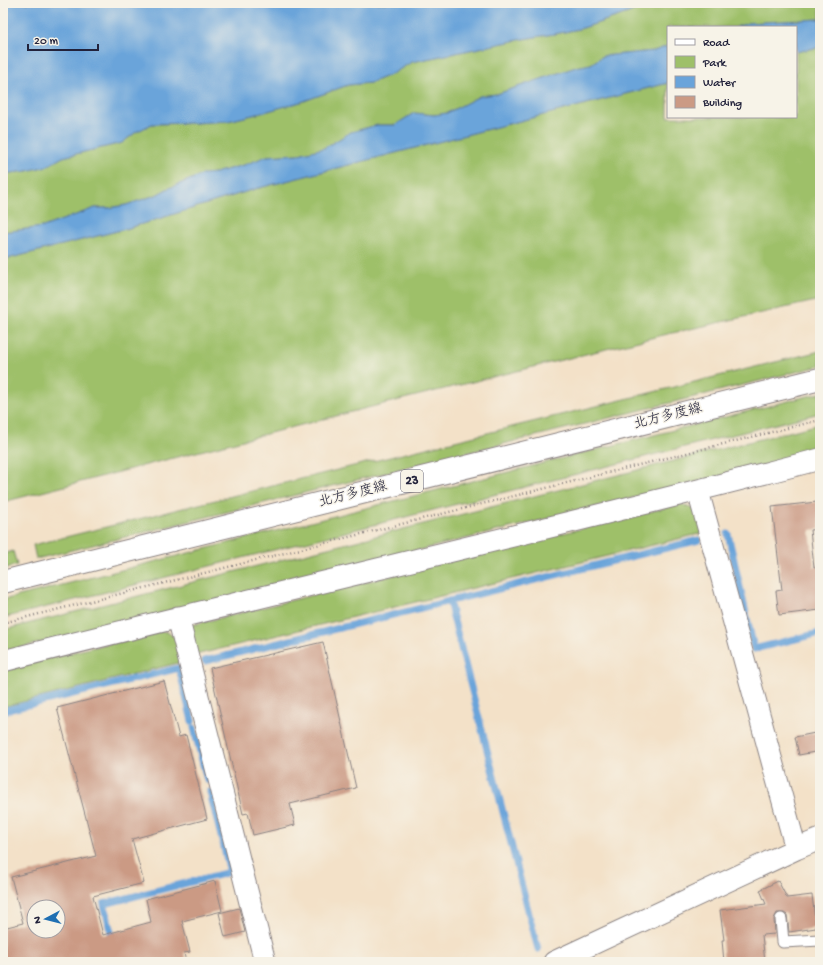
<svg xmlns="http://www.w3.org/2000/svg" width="823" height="965" font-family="'Gochi Hand','Klee One',sans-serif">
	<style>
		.green { fill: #9ec069; stroke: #607152 }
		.water { fill: #6aa4da; stroke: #46638a }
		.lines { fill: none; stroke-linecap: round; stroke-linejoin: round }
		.stream { stroke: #6aa4da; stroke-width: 7 }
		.building { fill: #cb9a84; fill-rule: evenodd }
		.service-casing { stroke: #8a8282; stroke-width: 13 }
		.minor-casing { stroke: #8a8282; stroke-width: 23 }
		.primary-casing { stroke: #8a8282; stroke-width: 24 }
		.path { stroke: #8a8282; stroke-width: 2.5; stroke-dasharray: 1 3; stroke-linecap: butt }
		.service { stroke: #fff; stroke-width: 11 }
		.minor { stroke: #fff; stroke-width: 21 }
		.primary { stroke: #fff; stroke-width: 22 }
		.labels { text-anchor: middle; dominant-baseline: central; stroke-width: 3; stroke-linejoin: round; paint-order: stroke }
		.shield { fill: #f7f3e8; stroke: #62616f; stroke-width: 1 }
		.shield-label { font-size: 13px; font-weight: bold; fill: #22223b }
		.street-label { font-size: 14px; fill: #22223b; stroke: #f7f3e8 }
	</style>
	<rect width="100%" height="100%" fill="#f7f3e8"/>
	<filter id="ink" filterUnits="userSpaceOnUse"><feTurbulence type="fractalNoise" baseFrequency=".025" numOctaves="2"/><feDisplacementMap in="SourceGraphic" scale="8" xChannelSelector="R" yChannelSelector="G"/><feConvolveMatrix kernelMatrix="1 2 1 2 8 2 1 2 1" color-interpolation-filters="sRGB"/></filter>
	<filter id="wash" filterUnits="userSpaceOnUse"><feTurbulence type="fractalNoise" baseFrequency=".012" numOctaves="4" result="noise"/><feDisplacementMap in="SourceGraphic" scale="16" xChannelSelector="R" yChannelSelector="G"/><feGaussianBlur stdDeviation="0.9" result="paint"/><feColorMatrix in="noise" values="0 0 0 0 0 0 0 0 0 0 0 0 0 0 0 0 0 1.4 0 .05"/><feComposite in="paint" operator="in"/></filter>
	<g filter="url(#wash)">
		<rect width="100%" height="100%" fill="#f3e1c8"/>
		<path class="green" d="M 652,3 L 820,3 L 820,19 L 748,23 L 736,27 L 668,27 L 668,46 L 654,51 L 603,56 L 591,64 L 576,67 L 497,94 L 480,96 L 447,113 L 435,115 L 414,113 L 395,125 L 377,125 L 352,132 L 324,148 L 299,154 L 267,156 L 247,164 L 215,173 L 204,174 L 167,189 L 156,195 L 126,205 L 109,208 L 95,208 L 43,227 L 3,232 L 3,174 L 27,171 L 47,166 L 63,157 L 122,143 L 136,132 L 152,124 L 195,123 L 228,121 L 261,113 L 304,101 L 348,85 L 370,83 L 392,74 L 412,62 L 523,39 L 560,33 L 583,28 L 628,13 Z
			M 820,47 L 820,300 L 659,336 L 363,409 L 3,502 L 3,260 L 129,228 L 255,189 L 668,83 L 668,117 L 796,117 L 796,52 Z
			M 820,351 L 820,366 L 36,559 L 33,545 Z
			M 820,393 L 820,413 L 3,618 L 3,600 Z
			M 820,424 L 820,452 L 3,652 L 3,630 Z
			M 681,504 L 698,511 L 703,533 L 195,655 L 190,632 L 192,625 Z
			M 13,551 L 17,565 L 3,569 L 3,554 Z
			M 160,631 L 167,632 L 176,638 L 182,662 L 3,707 L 3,669 Z"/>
		<path class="water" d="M 3,3 L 652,3 L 628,13 L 583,28 L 560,33 L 523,39 L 412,62 L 392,74 L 370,83 L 348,85 L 304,101 L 261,113 L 228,121 L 195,123 L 152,124 L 136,132 L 122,143 L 63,157 L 47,166 L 27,171 L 3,174 Z
			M 820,19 L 820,47 L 796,52 L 796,27 L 736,27 L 748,23 Z
			M 668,46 L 668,83 L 255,189 L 129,228 L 3,260 L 3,232 L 43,227 L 95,208 L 109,208 L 126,205 L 156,195 L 167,189 L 204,174 L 215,173 L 247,164 L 267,156 L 299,154 L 324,148 L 351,132 L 377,125 L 395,125 L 414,113 L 434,115 L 447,113 L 480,96 L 497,94 L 576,67 L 591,64 L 603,56 L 654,51 Z"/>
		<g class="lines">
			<path class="stream" d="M 728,534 L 754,649 L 820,633
				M 449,601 L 538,949
				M 205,661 L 699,540
				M 3,711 L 179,668 L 192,721
				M 194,728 L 207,780
				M 113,940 L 104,904 L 230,872 L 210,792"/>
		</g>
		<g id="blocks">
			<path class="building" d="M 817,502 L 820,529 L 810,530 L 814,567 L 820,566 L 820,610 L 779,615 L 776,591 L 782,590 L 772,507 Z
				M 323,642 L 356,788 L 290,804 L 295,825 L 253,835 L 248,813 L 243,814 L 210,668 Z
				M 164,681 L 179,737 L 186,735 L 207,819 L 132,839 L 144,883 L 93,896 L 103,935 L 151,922 L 146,899 L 215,881 L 222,911 L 182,921 L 190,952 L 184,953 L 186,962 L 3,962 L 3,928 L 23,923 L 11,877 L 96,856 L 57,708 ZM 34,907 L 58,907 L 58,931 L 34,931 Z
				M 820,732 L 820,751 L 799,755 L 795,737 Z
				M 778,881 L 787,898 L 812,895 L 816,928 L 789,932 L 787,915 L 784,913 L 777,913 L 774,919 L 775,934 L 762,935 L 765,962 L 724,962 L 722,940 L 724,940 L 720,910 L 766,904 L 760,890 Z
				M 239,908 L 245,932 L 225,937 L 219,913 Z"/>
		</g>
	</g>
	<g filter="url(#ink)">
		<use href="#blocks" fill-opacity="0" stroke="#8a8282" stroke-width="1"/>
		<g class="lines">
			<g class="service-casing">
				<path id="service" d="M 781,919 L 783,942 L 820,940"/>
			</g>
			<g class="minor-casing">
				<path id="minor" d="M 698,491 L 796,849
					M 178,617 L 265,962
					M 3,661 C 275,592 549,530 820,459
					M 554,962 L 796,849 L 820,839"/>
			</g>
			<g class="primary-casing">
				<path id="primary" d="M 3,582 L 820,379"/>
			</g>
			<path class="path" d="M 3,623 L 820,420"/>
			<use href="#service" class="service"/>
			<use href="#minor" class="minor"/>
			<use href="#primary" class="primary"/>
		</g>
	</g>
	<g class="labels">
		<rect class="shield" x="401" y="470" width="22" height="22" rx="3"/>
		<g class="shield-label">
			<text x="412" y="481">23</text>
		</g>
		<g class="street-label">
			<text transform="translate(668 417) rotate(-14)">北方多度線</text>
			<text transform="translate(353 495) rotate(-14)">北方多度線</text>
		</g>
	</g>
	<rect width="823" height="965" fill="none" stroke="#f7f3e8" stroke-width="16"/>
	<rect x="667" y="26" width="130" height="92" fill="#f7f3e8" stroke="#a29fa3"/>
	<rect x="675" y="39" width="20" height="6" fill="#ffffff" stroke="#a29fa3"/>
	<text x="703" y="46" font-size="12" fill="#22223b">Road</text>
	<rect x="675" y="56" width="20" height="12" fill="#9ec069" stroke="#a29fa3"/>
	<text x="703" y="66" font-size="12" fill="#22223b">Park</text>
	<rect x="675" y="76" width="20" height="12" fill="#6aa4da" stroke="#a29fa3"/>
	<text x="703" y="86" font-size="12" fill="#22223b">Water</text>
	<rect x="675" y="96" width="20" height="12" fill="#cb9a84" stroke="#a29fa3"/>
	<text x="703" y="106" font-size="12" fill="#22223b">Building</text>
	<g transform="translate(46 919) rotate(263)"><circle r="19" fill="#f7f3e8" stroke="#a29fa3"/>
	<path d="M0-3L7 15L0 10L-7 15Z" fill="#1f6fb2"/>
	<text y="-6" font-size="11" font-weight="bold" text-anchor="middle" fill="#22223b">N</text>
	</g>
	<path d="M28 44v6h70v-6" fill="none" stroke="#22223b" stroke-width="2"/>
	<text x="34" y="44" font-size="12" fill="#22223b" stroke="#f7f3e8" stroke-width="3" paint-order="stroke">20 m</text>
</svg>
